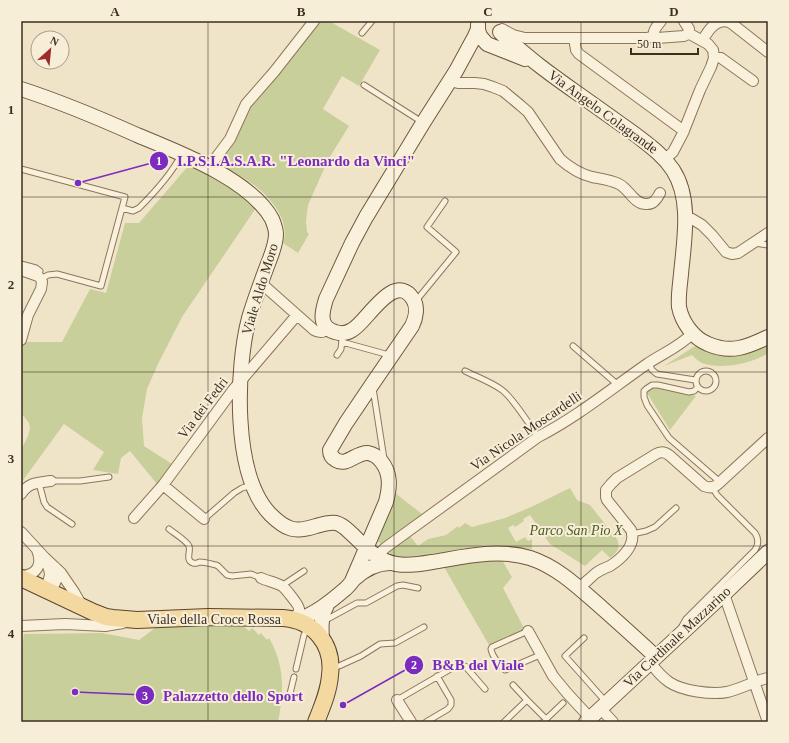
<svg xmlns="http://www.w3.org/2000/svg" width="789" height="743" font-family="'Times New Roman',serif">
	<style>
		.green { fill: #c9cf9b }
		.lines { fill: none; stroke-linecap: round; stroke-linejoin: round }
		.lane-casing { stroke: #8d765c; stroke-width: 7 }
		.street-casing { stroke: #8d765c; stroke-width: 12 }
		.secondary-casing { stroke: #6f573f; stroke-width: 16 }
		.primary-casing { stroke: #5b4430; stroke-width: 18 }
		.lane { stroke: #faf1dc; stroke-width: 5 }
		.street { stroke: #faf1dc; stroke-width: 10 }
		.secondary { stroke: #faf1dc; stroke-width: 14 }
		.primary { stroke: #f3d9a0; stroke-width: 16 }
		.grid { fill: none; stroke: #3d2e20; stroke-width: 1; stroke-opacity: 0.55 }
		.labels { text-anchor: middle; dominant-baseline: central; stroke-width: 4; stroke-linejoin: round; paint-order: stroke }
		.street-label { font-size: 14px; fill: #3d2e20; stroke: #f7eed8 }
		.park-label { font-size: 14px; font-style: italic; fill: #4d5a26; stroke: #f7eed8 }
		.leader { fill: none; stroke: #7b2cbf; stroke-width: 1.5 }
		.callout-dot { fill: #7b2cbf; stroke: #f7eed8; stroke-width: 1.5 }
		.mark-label { font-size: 12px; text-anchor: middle; font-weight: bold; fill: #fff }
		.callout-label { font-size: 15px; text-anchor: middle; font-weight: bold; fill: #7b2cbf; stroke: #f7eed8; stroke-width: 4; stroke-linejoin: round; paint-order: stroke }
		.neatline { fill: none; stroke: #3d2e20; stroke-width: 1.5 }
		.grid-label { font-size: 13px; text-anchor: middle; font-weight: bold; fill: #3d2e20 }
	</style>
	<rect width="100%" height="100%" fill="#f0e4c8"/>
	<path class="green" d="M 317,21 L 329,21 L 380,50 L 359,86 L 342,76 L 323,109 L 349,126 L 328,160 L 308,205 L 306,221 L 307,232 L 309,234 L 298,253 L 283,243 C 291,221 270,197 254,185 C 243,177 231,170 219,164 L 223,158 L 236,139 L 248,109 Z
		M 189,165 C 213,177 236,190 256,208 L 182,317 L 158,364 L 147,389 L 142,418 L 144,446 L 172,464 L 157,484 L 130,451 L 121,458 L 118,474 L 93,470 L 104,452 L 64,424 L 21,483 L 21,450 L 28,436 L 30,428 L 29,423 L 21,413 L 21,352 L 24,342 L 62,342 L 90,289 L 106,293 L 125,223 L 139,223 Z
		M 768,344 L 768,353 C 753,364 719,370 702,363 C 698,361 695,358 692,355 L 664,366 L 695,346 C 705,348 713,352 722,355 C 738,359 754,350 768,344 Z
		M 656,385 L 696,396 L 670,430 L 647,393 L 647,391 Z
		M 570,488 L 577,500 L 590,505 L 617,539 C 621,548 617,552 610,558 L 602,550 L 585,566 L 550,544 L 530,515 L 523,519 L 524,521 L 515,527 L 513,525 L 508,528 L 516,542 L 525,537 L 528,541 L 532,539 L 532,549 L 506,546 L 486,545 L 443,552 L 398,558 L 392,556 L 388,550 L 409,535 L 418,546 L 428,539 L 446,535 L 458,526 L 459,528 L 465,523 L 472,527 L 505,518 L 531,507 Z
		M 395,493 L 422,514 L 381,544 L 373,538 Z
		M 484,560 L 502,560 L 512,577 L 503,588 L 525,630 L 489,645 L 444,567 Z
		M 159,625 L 242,625 L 249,631 L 252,628 L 259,635 L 261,633 L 267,640 L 269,638 C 285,665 284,692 278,722 L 21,722 L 21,653 L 24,634 L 102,633 L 139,640 Z"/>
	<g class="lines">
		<g class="lane-casing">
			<path id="lane" d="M 362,33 L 372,21
				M 364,85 L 422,122
				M 21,169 L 125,197 L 101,286 L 57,274 L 48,275 L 41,279
				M 122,208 L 133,211 L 139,208 C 154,193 171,175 181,155
				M 754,243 L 768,245
				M 21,264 L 36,268 L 40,271 L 38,276
				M 415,301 L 420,296 L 456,252 L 427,227 L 445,201
				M 342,342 L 389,355
				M 573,346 L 618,385
				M 337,355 L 341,349 L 342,339
				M 649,363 L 652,370 L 657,374 L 695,380
				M696 381a10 10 0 1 1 20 0a10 10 0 1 1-20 0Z
				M 465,371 C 477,377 491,382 502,390 C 514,399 529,424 538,437
				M 373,388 L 384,459
				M 697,388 L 694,391 L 689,392 L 658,385 L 652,385 L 646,389 L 644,391 L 644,397 L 647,405 L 669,438 L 720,482
				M 51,481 L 80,481 L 109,477
				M 39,483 L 44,502 L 47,507 L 72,524
				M 204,519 L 234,493 L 242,488 L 252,485
				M 169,529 C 174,533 187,541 189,546 C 191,552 185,560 193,563 C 197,564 196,563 200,562 C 205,562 211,564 216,565 L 218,566 L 227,575 L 232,576 L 251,574 L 261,578
				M 632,534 L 646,531 L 655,527 L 676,508
				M 282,587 L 286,583 L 304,571
				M 324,621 L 357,603 L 366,603 L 397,586 L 403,585 L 418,588
				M 682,628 L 682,626 L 686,619 L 755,550 C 759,544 759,539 755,533 L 717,495 L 712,487
				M 528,631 L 492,647 L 491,649 C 492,656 500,666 505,670 L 540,655
				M 584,638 L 565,656 L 606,702
				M 333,668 L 339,666 L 361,656 L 380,644 L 395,643 L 424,627
				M 296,669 L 304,635 L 308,628
				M 513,685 L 527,700
				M 289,698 L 294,677
				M 397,700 L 459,664 L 465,666 L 485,689
				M 426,722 L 448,709 L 451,705 L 451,700 L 437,676
				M 504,722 L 527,700 L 546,719
				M 543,722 L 563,703"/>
		</g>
		<g class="street-casing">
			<path id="street" d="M 684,21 L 689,29 L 688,33
				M 502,29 L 513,35 L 525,38 L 647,38 L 654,36
				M 654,36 L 657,38 L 684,36 L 686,35 L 688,33
				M 654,36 C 652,31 658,25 661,21
				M 574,38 L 576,50 L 579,54 L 684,131
				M 703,40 C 708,30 718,16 731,23 L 768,52
				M 714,56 L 721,58 L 753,81
				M 450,81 L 458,83 L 475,83 L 484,84 L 493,87 L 503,91 L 520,105 L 528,112 L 560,159 C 569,167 580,174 592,177 C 602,179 611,180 619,184 C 629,189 634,204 646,204 C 653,205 657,199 660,193
				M 665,159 L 673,152 L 683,133 L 700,90 L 711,67 L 714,58 L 713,50 L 708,44 L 688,33
				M 209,167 L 230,139 L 246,104 L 274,72 L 314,21
				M 685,218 L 692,219 L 702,225 L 712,235 L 726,252 L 732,254 L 738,253 L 768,233
				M 21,270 L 38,276 L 41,279 L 42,282 L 41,289 L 28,315 L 21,340
				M 261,283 L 314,330 C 319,333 323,333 328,329
				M 163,485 L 204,519
				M 21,494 C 29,482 37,483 51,481
				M 134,518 L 163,485 L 233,390 L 297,315
				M 21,532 L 45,558 L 61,573 L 74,592 L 82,606
				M 377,556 L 385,548 L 538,437 C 577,417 611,389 647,364 C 663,353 678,348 693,333
				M 45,559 C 47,564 50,569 50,575 C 49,581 46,584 47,591 C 56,587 59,576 55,567
				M 21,576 C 37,575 43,565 37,550
				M 261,578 C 267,581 275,582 282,586 C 285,588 299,605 299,609 C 300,613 295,616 293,619
				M 579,588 C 585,583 590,578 596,573 C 600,570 605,568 610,566 C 621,559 637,545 631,530 L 607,500 L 606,497 L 606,490 L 611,484 L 617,478 L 656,454 C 661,451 665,452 669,455 L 704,486 C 709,488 714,488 718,484 L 768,438
				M 724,594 L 768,722
				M 21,626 L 65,624 L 105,626 L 123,623
				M 528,631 L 553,676 L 567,693 L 590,718
				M 650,662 C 655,669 662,677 669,682 C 682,691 712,695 727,692 C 741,689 754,681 768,678
				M 397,700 L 411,722
				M 600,708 L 613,722"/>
		</g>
		<g class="secondary-casing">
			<path id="secondary" d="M 478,24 L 478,30 L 480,36 L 487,44 L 525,59
				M 500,32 L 505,37 C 517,47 528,57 540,66 C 558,80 576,92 594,105 C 608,115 622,125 636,135 C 650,146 663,155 673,170 C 692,199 684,241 681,274 C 680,285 678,296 679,307 C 682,322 693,338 708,344 C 731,354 747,347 768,337
				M 21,89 C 61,102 99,118 137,135 C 178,152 250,179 272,219 C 274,224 276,229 276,234 C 276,246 270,258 266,269 C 260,285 254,301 249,318 C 236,368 232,474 270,514 C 286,530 295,533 316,526 C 323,524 330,522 336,523 C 344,525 348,531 353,535 C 365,547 378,561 396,564 C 408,566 420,564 432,562 C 463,557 498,548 530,558 C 558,567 580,589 602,608 C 620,624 638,640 656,657
				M 352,581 L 386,502 C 390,487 391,473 381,461 C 378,457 373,454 368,453 C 356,452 347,467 336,460 C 332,458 330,455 330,450 L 346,423 L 373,383 L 412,326 C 416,318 418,307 413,299 C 394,270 367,322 352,330 C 346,334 341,334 335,332 C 318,327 322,312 326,299 L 352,243 L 366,217 L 423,123 L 456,71 L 475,36 L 478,29
				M 297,620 C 315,614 330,602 344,590 C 348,587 351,583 354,579 C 364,570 377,563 390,563
				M 322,639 C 321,626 321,615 328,603
				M 586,722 L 724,594 L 768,552"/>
		</g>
		<g class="primary-casing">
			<path id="primary" d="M 21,578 L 93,612 L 106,617 L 113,618 L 137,620 L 209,617 L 283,618 C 313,620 334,644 330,675 C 329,691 322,707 316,722"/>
		</g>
		<use href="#lane" class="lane"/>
		<use href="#street" class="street"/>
		<use href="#secondary" class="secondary"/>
		<use href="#primary" class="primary"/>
	</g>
	<path class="grid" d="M 208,21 L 208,722M 394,21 L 394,722M 581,21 L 581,722M 21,197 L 768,197M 21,372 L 768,372M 21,546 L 768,546"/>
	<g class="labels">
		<g class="street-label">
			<text transform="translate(603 112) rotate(36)">Via Angelo Colagrande</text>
			<text transform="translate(260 289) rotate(-73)">Viale Aldo Moro</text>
			<text transform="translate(203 408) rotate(-53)">Via dei Fedri</text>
			<text transform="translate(526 431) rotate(-34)">Via Nicola Moscardelli</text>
			<text x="214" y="619">Viale della Croce Rossa</text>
			<text transform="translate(677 637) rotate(-43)">Via Cardinale Mazzarino</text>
		</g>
		<g class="park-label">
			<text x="576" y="530">Parco San Pio X</text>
		</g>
	</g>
	<path class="leader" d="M78 183L159 161M343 705L414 665M75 692L145 695"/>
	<g class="callout-dot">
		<circle cx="78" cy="183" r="4"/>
		<circle cx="343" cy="705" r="4"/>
		<circle cx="75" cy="692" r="4"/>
		<circle cx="159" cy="161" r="10"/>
		<circle cx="414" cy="665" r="10"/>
		<circle cx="145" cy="695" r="10"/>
	</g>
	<g class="mark-label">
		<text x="159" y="165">1</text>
		<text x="414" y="669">2</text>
		<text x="145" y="700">3</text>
	</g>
	<g class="callout-label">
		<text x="296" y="166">I.P.S.I.A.S.A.R. "Leonardo da Vinci"</text>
		<text x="478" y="670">B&amp;B del Viale</text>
		<text x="233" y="701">Palazzetto dello Sport</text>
	</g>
	<rect width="789" height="743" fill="none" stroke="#f7eed8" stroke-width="44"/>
	<g transform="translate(50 50) rotate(27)"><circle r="19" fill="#f7eed8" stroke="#ada18e"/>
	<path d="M0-3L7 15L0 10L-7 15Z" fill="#9e2a2b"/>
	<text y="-6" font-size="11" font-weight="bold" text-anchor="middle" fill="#3d2e20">N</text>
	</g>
	<path d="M631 48v6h67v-6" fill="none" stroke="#3d2e20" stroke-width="2"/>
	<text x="637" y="48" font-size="12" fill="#3d2e20" stroke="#f7eed8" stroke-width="3" paint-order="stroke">50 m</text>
	<rect x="22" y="22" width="745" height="699" class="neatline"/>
	<g class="grid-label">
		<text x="115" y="16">A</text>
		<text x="301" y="16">B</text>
		<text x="488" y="16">C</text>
		<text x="674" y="16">D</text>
		<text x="11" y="114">1</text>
		<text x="11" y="289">2</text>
		<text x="11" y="463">3</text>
		<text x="11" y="638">4</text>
	</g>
</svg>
